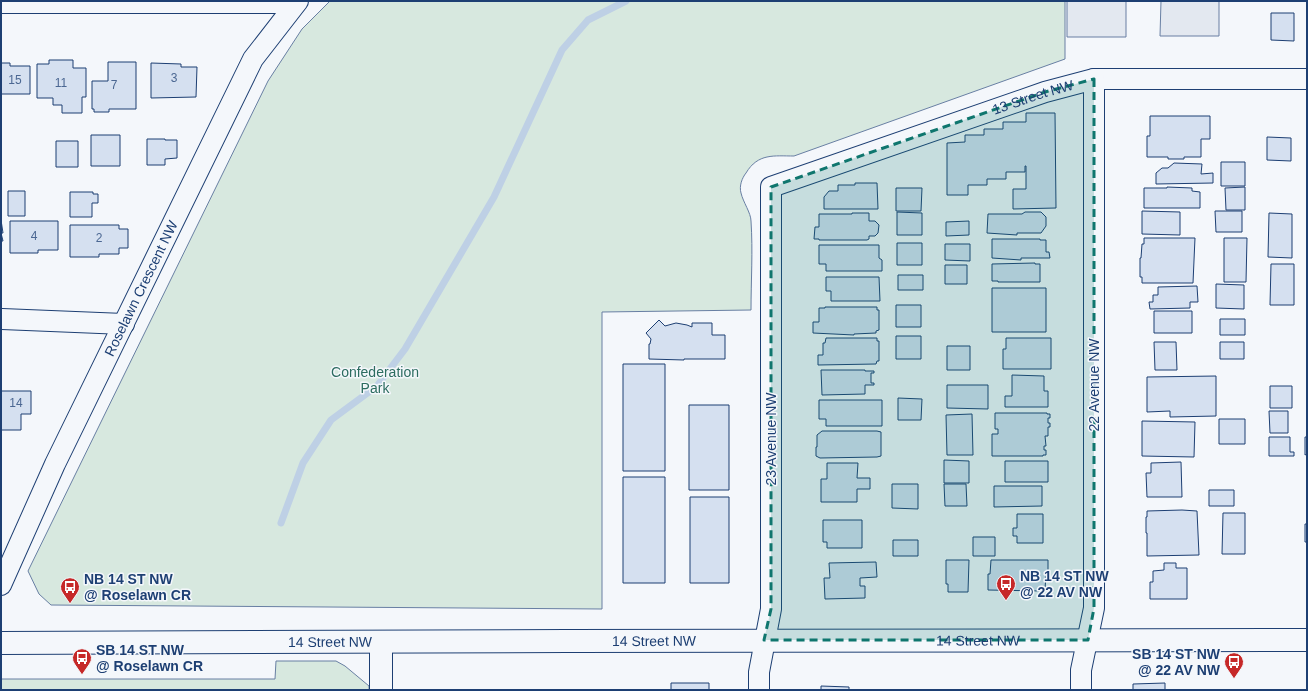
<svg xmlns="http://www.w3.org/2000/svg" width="1308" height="691" font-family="Helvetica,sans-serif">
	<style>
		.green { fill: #d7e8df; stroke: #687fa3 }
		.parking { fill: #e3e8f0; stroke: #687fa3 }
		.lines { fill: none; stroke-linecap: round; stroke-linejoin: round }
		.stream { stroke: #bed0e5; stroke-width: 7 }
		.building { fill: #d5e0f0; stroke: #1d3f73 }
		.minor-casing { stroke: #1d3f73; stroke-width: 22 }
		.tertiary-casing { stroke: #1d3f73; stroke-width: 24 }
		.secondary-casing { stroke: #1d3f73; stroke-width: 24 }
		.minor { stroke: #f4f7fb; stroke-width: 20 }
		.tertiary { stroke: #f4f7fb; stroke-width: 22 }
		.secondary { stroke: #f4f7fb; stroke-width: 22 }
		.marked { fill: #0f766e; fill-opacity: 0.2; stroke: #0f766e; stroke-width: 3; stroke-dasharray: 8 5; stroke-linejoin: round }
		.labels { text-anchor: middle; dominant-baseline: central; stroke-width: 3; stroke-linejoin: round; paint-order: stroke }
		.number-label { font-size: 12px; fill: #4b6792 }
		.street-label { font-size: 14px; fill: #1d3f73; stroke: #f4f7fb }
		.park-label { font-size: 14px; fill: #2c6c60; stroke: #f4f7fb }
		.poi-label { font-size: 14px; font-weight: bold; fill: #1d3f73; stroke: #f4f7fb; text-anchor: start }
	</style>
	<rect width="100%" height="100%" fill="#f4f7fb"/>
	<path class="green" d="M 330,1 L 1065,1 L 1065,59 L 794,156 C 774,156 758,153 746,173 C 742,178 739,186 741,193 C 743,202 751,213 751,221 C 753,251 751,281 751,310 L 602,312 L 602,609 L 51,605 L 39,594 L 28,571 L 268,81 L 302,29 Z
		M 276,661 L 336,661 L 345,666 L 369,686 L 369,690 L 1,690 L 1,679 L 275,679 Z"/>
	<path class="parking" d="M 1067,1 L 1126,1 L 1126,37 L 1067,37 Z
		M 1161,1 L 1219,1 L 1219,36 L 1160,36 Z"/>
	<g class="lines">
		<path class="stream" d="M 281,523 L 303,463 L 331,420 L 377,386 L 405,349 L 494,197 L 562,50 L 588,20 L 626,1"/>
	</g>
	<path class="building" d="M 1271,13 L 1294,13 L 1294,41 L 1271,40 Z
		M 49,60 L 73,60 L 73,68 L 86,68 L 86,97 L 82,97 L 82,113 L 62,113 L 62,105 L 53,105 L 53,98 L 37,98 L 37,64 L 49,64 Z
		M 108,62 L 136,62 L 136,109 L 109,109 L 109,112 L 94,112 L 94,109 L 92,109 L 92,81 L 108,81 Z
		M 1,63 L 10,63 L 10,66 L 30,66 L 30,94 L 1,94 Z
		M 151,63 L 181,64 L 181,67 L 197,67 L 196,97 L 151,98 Z
		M 1026,113 L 1055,113 L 1056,208 L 1013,209 L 1013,189 L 1026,189 L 1026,166 L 1025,166 L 1025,172 L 1006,172 L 1006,179 L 987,179 L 987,185 L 968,185 L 968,195 L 947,195 L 947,143 L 965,142 L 965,135 L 984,135 L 984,129 L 1003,129 L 1003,122 L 1026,122 Z
		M 1150,116 L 1210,116 L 1210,139 L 1201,139 L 1201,157 L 1184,157 L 1184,159 L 1168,159 L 1168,157 L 1147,157 L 1147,136 L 1150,136 Z
		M 91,135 L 120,135 L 120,166 L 91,166 Z
		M 1267,137 L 1291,138 L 1291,161 L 1267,160 Z
		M 147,139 L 165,139 L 165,140 L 177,140 L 177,158 L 165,159 L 165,165 L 147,165 Z
		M 56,141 L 78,141 L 78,167 L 56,167 Z
		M 1221,162 L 1245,162 L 1245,186 L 1221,186 Z
		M 1174,163 L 1202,164 L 1201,174 L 1213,173 L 1213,183 L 1156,184 L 1156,173 L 1162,168 L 1168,168 Z
		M 855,183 L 877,183 L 878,209 L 824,209 L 824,197 L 829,191 L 838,191 L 838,185 L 855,185 Z
		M 1167,187 L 1192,188 L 1192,191 L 1200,192 L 1200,208 L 1144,208 L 1144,188 L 1167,188 Z
		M 1245,187 L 1245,210 L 1226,210 L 1225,188 Z
		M 896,188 L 922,188 L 921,211 L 896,211 Z
		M 8,191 L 25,191 L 25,216 L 8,216 Z
		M 70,192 L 93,192 L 93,194 L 98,194 L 98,203 L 92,203 L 92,217 L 70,217 Z
		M 1142,211 L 1180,212 L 1180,235 L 1142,234 Z
		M 1215,211 L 1242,211 L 1242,232 L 1216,232 Z
		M 897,212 L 922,213 L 922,235 L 897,235 Z
		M 1025,212 L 1041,212 L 1046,217 L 1046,226 L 1041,233 L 1017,233 L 1017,235 L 987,233 L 988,214 L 1022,214 Z
		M 852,213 L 869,213 L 869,221 L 875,221 L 879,225 L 878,233 L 875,236 L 869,236 L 869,239 L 867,240 L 819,240 L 819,239 L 814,239 L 815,227 L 819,227 L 819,214 L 852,214 Z
		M 1269,213 L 1292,214 L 1292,258 L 1268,257 Z
		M 1,220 L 3,233 L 1,233 L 3,241 L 1,241 Z
		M 10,221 L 58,221 L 58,250 L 38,250 L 38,253 L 10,253 Z
		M 969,221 L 969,235 L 946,236 L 946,222 Z
		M 70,225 L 119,225 L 119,229 L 128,229 L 128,248 L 119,248 L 119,254 L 99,254 L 99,257 L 70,257 Z
		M 1144,238 L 1195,238 L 1193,283 L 1142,283 L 1142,277 L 1140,277 L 1140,258 L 1141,258 L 1142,244 L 1144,244 Z
		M 1224,238 L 1247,238 L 1246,282 L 1224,282 Z
		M 992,239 L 1040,239 L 1040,240 L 1046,240 L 1046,252 L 1049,252 L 1050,258 L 1021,258 L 1021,260 L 992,258 Z
		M 897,243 L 922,243 L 922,265 L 897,265 Z
		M 945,244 L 970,244 L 970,261 L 945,260 Z
		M 819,245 L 879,245 L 879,258 L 882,260 L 882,271 L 826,271 L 826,264 L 819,264 Z
		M 1035,263 L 1035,264 L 1040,264 L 1040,282 L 998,282 L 998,281 L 992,281 L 992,264 Z
		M 1271,264 L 1294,264 L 1294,305 L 1270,305 Z
		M 945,265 L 967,265 L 967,284 L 945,284 Z
		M 898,275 L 923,275 L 923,290 L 898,290 Z
		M 826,277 L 879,277 L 880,301 L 831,301 L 831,291 L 826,291 Z
		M 1216,284 L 1244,285 L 1244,309 L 1216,308 Z
		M 1197,286 L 1198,302 L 1190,302 L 1190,308 L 1150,309 L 1149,302 L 1153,302 L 1153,295 L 1158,295 L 1158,287 Z
		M 992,288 L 1046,288 L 1046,332 L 992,332 Z
		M 896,305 L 921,305 L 921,327 L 896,327 Z
		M 825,307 L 877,307 L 877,310 L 879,310 L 879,330 L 876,331 L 876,333 L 854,334 L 854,335 L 813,333 L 813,322 L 819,322 L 819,308 L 825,308 Z
		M 1154,311 L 1192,311 L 1192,333 L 1154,333 Z
		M 1220,319 L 1245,319 L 1245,335 L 1220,335 Z
		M 659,320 L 665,326 L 676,323 L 687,325 L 692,327 L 692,323 L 712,323 L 712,335 L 725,335 L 725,359 L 684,359 L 684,360 L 649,359 L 649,344 L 650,344 L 651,339 L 646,333 Z
		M 896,336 L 921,336 L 921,359 L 896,359 Z
		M 826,338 L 877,338 L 877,341 L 879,341 L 879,361 L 877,361 L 876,364 L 818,365 L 818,355 L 823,355 L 823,343 L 825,343 Z
		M 1006,338 L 1051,338 L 1051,369 L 1003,369 L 1003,349 L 1006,349 Z
		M 1154,342 L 1176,342 L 1177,370 L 1155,370 Z
		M 1220,342 L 1244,342 L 1244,359 L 1220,359 Z
		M 947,346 L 970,346 L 970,370 L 947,370 Z
		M 623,364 L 665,364 L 665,471 L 623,471 Z
		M 821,370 L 865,370 L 865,371 L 874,371 L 874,373 L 871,373 L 871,383 L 874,383 L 874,385 L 865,385 L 865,394 L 822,395 Z
		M 1012,375 L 1044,376 L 1044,391 L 1048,391 L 1048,407 L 1005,407 L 1005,396 L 1012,396 Z
		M 1216,376 L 1216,416 L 1170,417 L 1170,411 L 1147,412 L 1147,377 Z
		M 947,385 L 988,385 L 988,409 L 947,408 Z
		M 1270,386 L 1292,386 L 1292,408 L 1270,408 Z
		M 1,391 L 31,391 L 31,414 L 21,414 L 21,430 L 1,430 Z
		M 898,398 L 922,399 L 921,420 L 898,420 Z
		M 819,400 L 882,400 L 882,426 L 826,426 L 826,419 L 819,419 Z
		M 689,405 L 729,405 L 729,490 L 689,490 Z
		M 1269,411 L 1288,411 L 1288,433 L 1270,433 Z
		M 995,413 L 1047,413 L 1047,414 L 1050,414 L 1050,418 L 1048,418 L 1048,423 L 1050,423 L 1050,427 L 1048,427 L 1048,436 L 1045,436 L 1046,446 L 1044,446 L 1044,450 L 1046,450 L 1046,455 L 1043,455 L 1043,456 L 992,456 L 992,434 L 998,434 L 998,429 L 995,429 Z
		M 972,414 L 973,455 L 947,455 L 946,415 Z
		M 1219,419 L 1245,419 L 1245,444 L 1219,444 Z
		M 1142,421 L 1195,422 L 1194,457 L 1142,456 Z
		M 822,431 L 877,431 L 881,432 L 881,456 L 877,457 L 820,458 L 816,456 L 816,447 L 817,447 L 817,435 Z
		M 1269,437 L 1290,437 L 1290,452 L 1294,452 L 1294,456 L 1269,456 Z
		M 1305,437 L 1307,437 L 1307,454 L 1305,455 Z
		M 944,460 L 969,461 L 969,483 L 944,483 Z
		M 1005,461 L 1048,461 L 1048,482 L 1005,482 Z
		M 1181,462 L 1182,497 L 1147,497 L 1146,473 L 1151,473 L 1151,463 Z
		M 827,463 L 858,463 L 857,478 L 870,478 L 870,489 L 857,489 L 857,502 L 821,502 L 821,479 L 827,479 Z
		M 623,477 L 665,477 L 665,583 L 623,583 Z
		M 892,484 L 918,484 L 918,509 L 892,508 Z
		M 944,484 L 966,484 L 967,506 L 945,506 Z
		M 994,486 L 1042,486 L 1042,506 L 994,507 Z
		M 1209,490 L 1234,490 L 1234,506 L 1209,506 Z
		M 690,497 L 729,497 L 729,583 L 690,583 Z
		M 1182,510 L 1197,511 L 1199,555 L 1147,556 L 1147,533 L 1146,533 L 1146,517 L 1147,517 L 1147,511 Z
		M 1223,513 L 1245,513 L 1245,554 L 1222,554 Z
		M 1017,514 L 1043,514 L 1043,543 L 1017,543 L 1017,536 L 1013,536 L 1013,528 L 1017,528 Z
		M 823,520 L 862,520 L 862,548 L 827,548 L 827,542 L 823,542 Z
		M 1305,524 L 1307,524 L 1307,542 L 1305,542 Z
		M 973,537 L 995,537 L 995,556 L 973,556 Z
		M 893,540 L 918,540 L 918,556 L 893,556 Z
		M 946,560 L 969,560 L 968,592 L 948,592 L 948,584 L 946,584 Z
		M 991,560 L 1048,560 L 1048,575 L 1046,575 L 1045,589 L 1041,589 L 1041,591 L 988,590 L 988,574 L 990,574 Z
		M 876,562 L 877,577 L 860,578 L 860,586 L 865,586 L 865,598 L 825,599 L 824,578 L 830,578 L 829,563 Z
		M 1164,563 L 1176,563 L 1176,568 L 1187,568 L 1187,599 L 1150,599 L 1150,582 L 1153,582 L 1153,571 L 1164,570 Z
		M 671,683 L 709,683 L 709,690 L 671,690 Z
		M 1165,683 L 1165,690 L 1133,690 L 1133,684 Z
		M 821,686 L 849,687 L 849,690 L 821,690 Z"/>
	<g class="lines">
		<g class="minor-casing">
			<g id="minor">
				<path d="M 1,3 L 296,3"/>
				<path d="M 2,319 L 124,324"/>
				<path id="s1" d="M 1,585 L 55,464 L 253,59 L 298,1"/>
				<path id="s2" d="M 759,690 L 759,672 L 771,609 L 771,187 L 1045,92 L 1094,79 L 1307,79"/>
				<path d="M 1081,690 L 1081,670 L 1094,608 L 1094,79"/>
			</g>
		</g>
		<g class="tertiary-casing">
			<path id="tertiary" d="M 381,690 L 381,642"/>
		</g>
		<g class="secondary-casing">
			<g id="secondary">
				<path id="s3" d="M 1,643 L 567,641 L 1307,640"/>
			</g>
		</g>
		<use href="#minor" class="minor"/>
		<use href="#tertiary" class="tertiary"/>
		<use href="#secondary" class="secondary"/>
	</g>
	<path class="marked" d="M 1094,79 L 1094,608 L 1088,640 L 764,640 L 771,609 L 771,187 L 1045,92 Z"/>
	<defs>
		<g id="bus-pin" transform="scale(1)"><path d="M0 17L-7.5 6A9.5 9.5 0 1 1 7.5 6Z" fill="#c62828" stroke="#f4f7fb"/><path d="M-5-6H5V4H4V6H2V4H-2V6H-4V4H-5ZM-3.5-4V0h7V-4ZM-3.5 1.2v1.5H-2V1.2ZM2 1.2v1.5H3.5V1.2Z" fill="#fff"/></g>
	</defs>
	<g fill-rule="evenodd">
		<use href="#bus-pin" x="1006" y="584"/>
		<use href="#bus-pin" x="70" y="587"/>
		<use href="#bus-pin" x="82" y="658"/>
		<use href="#bus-pin" x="1234" y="662"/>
	</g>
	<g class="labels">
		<g class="number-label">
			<text x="174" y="78">3</text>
			<text x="15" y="80">15</text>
			<text x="61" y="83">11</text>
			<text x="114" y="85">7</text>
			<text x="34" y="236">4</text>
			<text x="99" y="238">2</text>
			<text x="16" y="403">14</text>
		</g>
		<g class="street-label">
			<text stroke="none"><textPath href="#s2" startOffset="781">13 Street NW</textPath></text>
			<text stroke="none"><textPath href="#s1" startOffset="328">Roselawn Crescent NW</textPath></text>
			<text transform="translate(1094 385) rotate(-90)">22 Avenue NW</text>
			<text transform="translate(771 439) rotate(-90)">23 Avenue NW</text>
			<text stroke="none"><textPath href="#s3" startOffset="977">14 Street NW</textPath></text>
			<text stroke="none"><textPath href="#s3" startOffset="653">14 Street NW</textPath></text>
			<text stroke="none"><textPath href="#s3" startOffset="329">14 Street NW</textPath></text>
		</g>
		<g class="park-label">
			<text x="375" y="372">Confederation<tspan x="375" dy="16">Park</tspan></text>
		</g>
		<g class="poi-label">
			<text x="1020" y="576">NB 14 ST NW<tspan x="1020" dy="16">@ 22 AV NW</tspan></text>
			<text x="84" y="579">NB 14 ST NW<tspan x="84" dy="16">@ Roselawn CR</tspan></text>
			<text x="96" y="650">SB 14 ST NW<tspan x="96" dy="16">@ Roselawn CR</tspan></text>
			<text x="1220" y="654" text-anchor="end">SB 14 ST NW<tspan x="1220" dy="16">@ 22 AV NW</tspan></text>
		</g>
	</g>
	<rect width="1308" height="691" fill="none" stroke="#1d3f73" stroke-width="4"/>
</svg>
